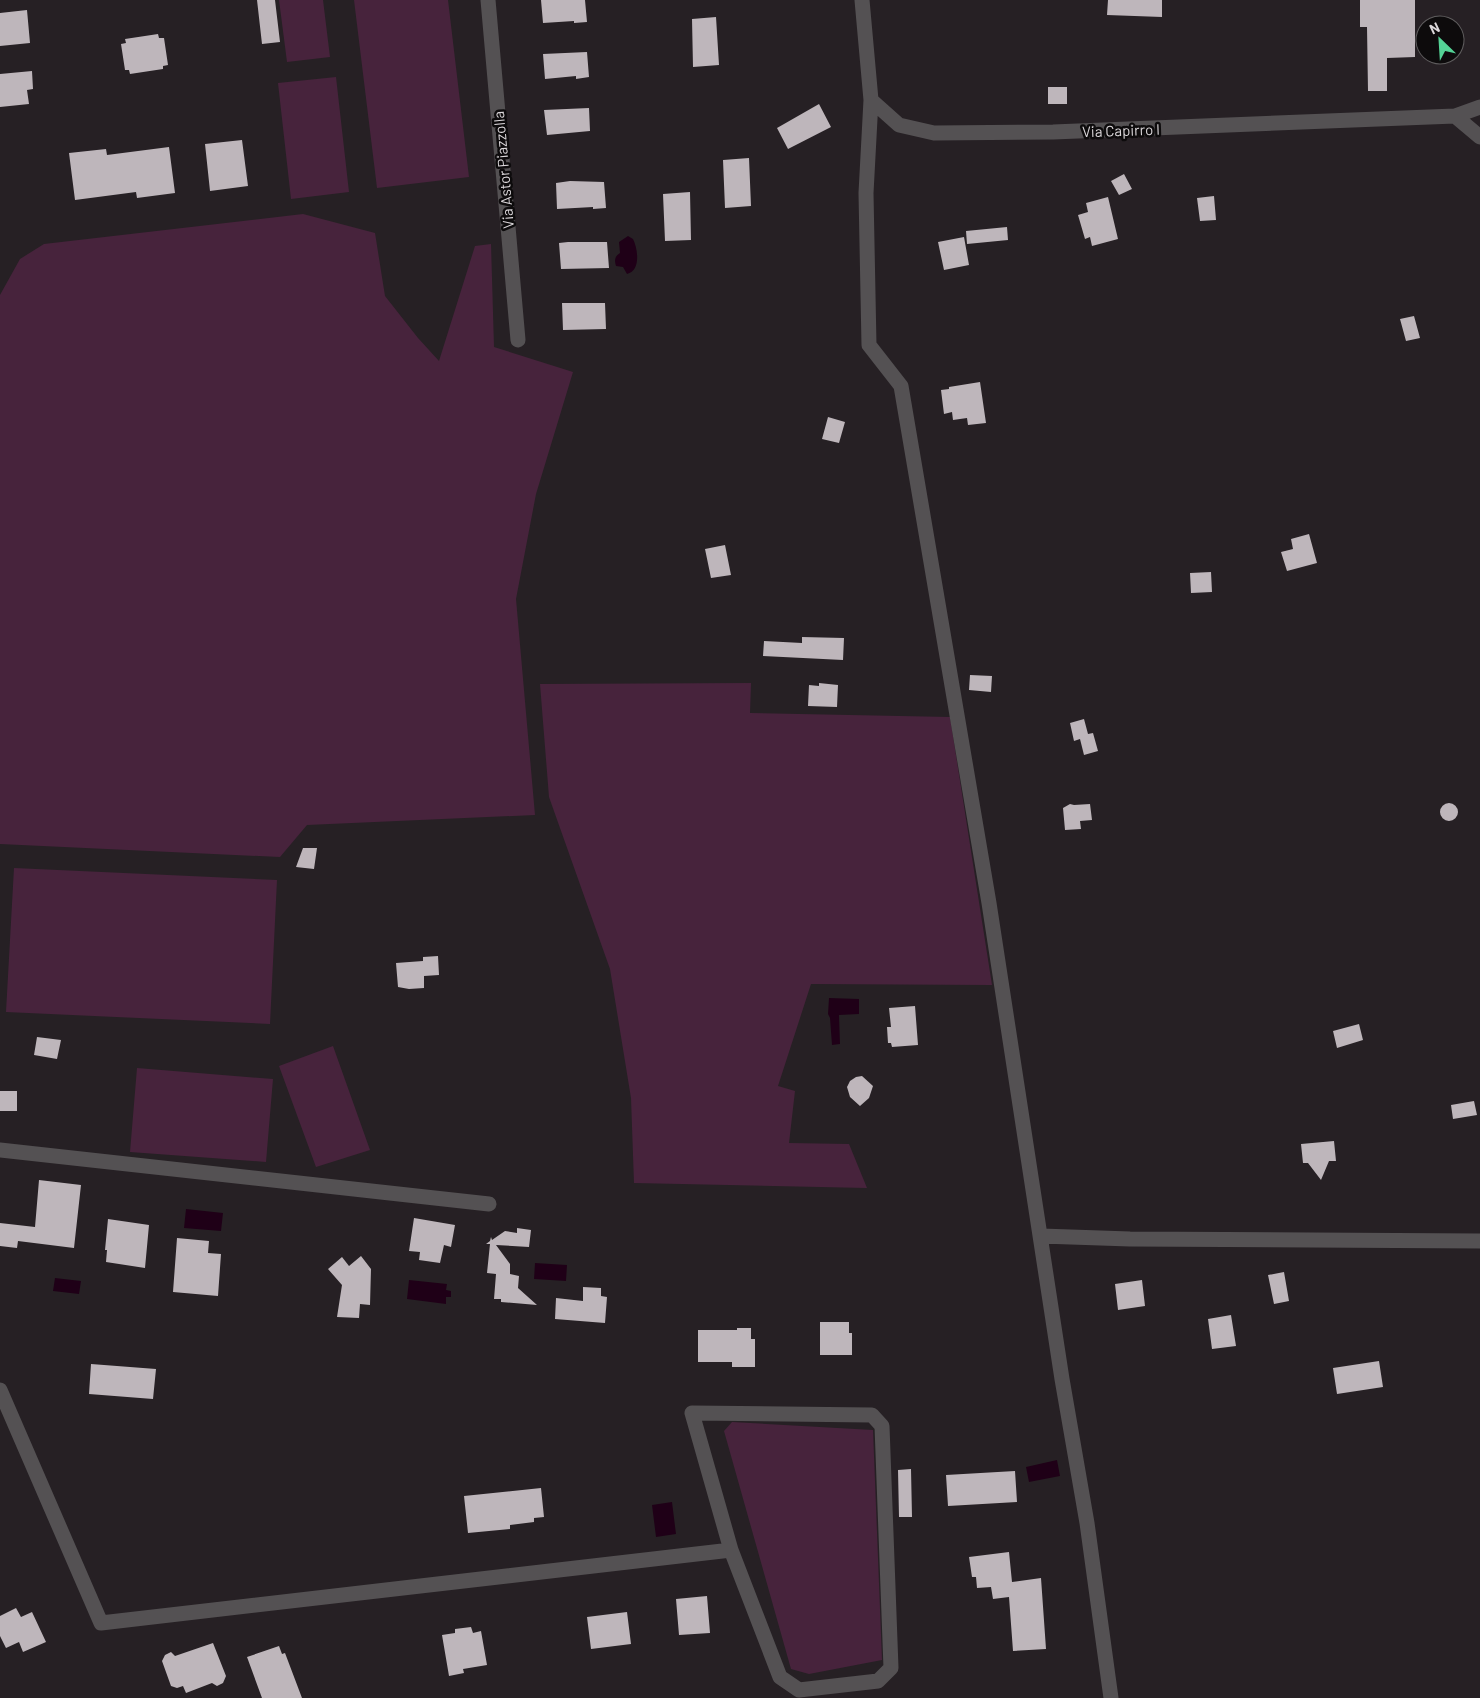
<svg xmlns="http://www.w3.org/2000/svg" width="1480" height="1698" font-family="Barlow,sans-serif">
	<style>
		.green { fill: #47233c }
		.water { fill: #1f0017 }
		.building { fill: #beb6bb }
		.lines { fill: none; stroke-linecap: round; stroke-linejoin: round }
		.street { stroke: #545153; stroke-width: 15 }
		.labels { text-anchor: middle; dominant-baseline: central; stroke-width: 5; stroke-linejoin: round; paint-order: stroke }
		.street-label { font-size: 15px; fill: #dbd7da; stroke: #0d0b0c }
	</style>
	<rect width="100%" height="100%" fill="#262024"/>
	<path class="green" d="M 279,0 L 323,0 L 330,57 L 287,62 Z
		M 354,0 L 448,0 L 469,177 L 377,188 Z
		M 336,77 L 349,192 L 291,199 L 278,83 Z
		M 303,214 L 375,233 L 385,296 L 418,338 L 439,361 L 475,246 L 491,244 L 494,347 L 573,372 L 536,494 L 516,599 L 535,815 L 307,825 L 280,857 L 0,844 L 0,295 L 20,259 L 44,244 Z
		M 751,683 L 750,713 L 950,717 L 992,985 L 811,984 L 778,1086 L 795,1091 L 789,1143 L 849,1144 L 867,1188 L 634,1183 L 631,1098 L 610,969 L 549,797 L 540,684 Z
		M 14,868 L 277,880 L 270,1024 L 6,1012 Z
		M 333,1046 L 370,1150 L 316,1167 L 279,1066 Z
		M 137,1068 L 273,1079 L 266,1162 L 130,1152 Z
		M 732,1422 L 873,1430 L 882,1660 L 809,1674 L 791,1669 L 724,1431 Z"/>
	<path class="water" d="M 628,236 L 633,239 C 638,249 641,271 627,274 L 623,267 L 616,266 C 614,260 615,256 620,253 L 619,242 Z
		M 829,998 L 859,999 L 859,1014 L 839,1015 L 840,1044 L 832,1045 L 830,1018 L 828,1014 Z
		M 186,1209 L 223,1213 L 221,1231 L 184,1228 Z
		M 535,1263 L 567,1265 L 566,1281 L 534,1279 Z
		M 55,1278 L 81,1281 L 79,1294 L 53,1291 Z
		M 409,1280 L 447,1284 L 446,1290 L 451,1291 L 451,1297 L 446,1297 L 446,1304 L 407,1299 Z
		M 1057,1460 L 1060,1476 L 1029,1482 L 1026,1467 Z
		M 672,1502 L 676,1534 L 656,1537 L 652,1505 Z"/>
	<path class="building" d="M 257,0 L 275,0 L 280,42 L 262,44 Z
		M 541,0 L 585,0 L 587,22 L 574,23 L 574,21 L 543,23 Z
		M 1108,0 L 1162,0 L 1162,17 L 1107,15 Z
		M 1360,0 L 1415,0 L 1415,57 L 1387,58 L 1387,91 L 1368,91 L 1367,27 L 1360,27 Z
		M 27,10 L 30,43 L 0,46 L 0,13 Z
		M 716,17 L 719,65 L 693,67 L 692,19 Z
		M 158,34 L 159,38 L 164,38 L 168,65 L 163,66 L 163,69 L 130,74 L 129,70 L 125,70 L 121,44 L 126,43 L 125,39 Z
		M 587,52 L 589,77 L 576,79 L 576,76 L 545,79 L 543,54 Z
		M 32,71 L 33,89 L 27,90 L 29,104 L 0,107 L 0,74 Z
		M 1048,87 L 1067,87 L 1067,104 L 1048,104 Z
		M 819,104 L 831,127 L 788,149 L 777,128 Z
		M 589,108 L 590,131 L 547,135 L 544,110 Z
		M 242,140 L 248,186 L 210,191 L 205,144 Z
		M 169,147 L 175,193 L 137,198 L 136,192 L 75,200 L 69,153 L 106,149 L 107,155 Z
		M 749,158 L 751,206 L 725,208 L 723,160 Z
		M 1124,174 L 1132,189 L 1119,195 L 1111,181 Z
		M 570,181 L 604,182 L 606,208 L 593,209 L 593,207 L 557,209 L 556,183 Z
		M 690,192 L 691,240 L 665,241 L 663,194 Z
		M 1214,196 L 1216,220 L 1200,221 L 1197,198 Z
		M 1108,197 L 1118,239 L 1092,246 L 1090,237 L 1085,239 L 1078,215 L 1088,212 L 1086,203 Z
		M 1007,227 L 1008,240 L 967,244 L 966,231 Z
		M 964,237 L 969,265 L 944,270 L 938,242 Z
		M 568,242 L 607,242 L 609,268 L 561,269 L 559,243 Z
		M 562,303 L 605,303 L 606,329 L 563,330 Z
		M 1414,316 L 1420,338 L 1406,341 L 1400,319 Z
		M 980,382 L 986,423 L 968,425 L 967,418 L 953,420 L 952,412 L 944,414 L 941,390 L 949,389 L 949,387 Z
		M 828,417 L 845,422 L 839,443 L 822,439 Z
		M 1309,534 L 1317,563 L 1287,571 L 1281,552 L 1293,549 L 1291,539 Z
		M 725,545 L 731,575 L 711,578 L 705,549 Z
		M 1211,572 L 1212,592 L 1191,593 L 1190,573 Z
		M 802,637 L 844,638 L 843,660 L 763,656 L 764,641 L 802,643 Z
		M 970,675 L 992,676 L 991,692 L 969,690 Z
		M 819,683 L 838,685 L 837,707 L 808,706 L 809,685 L 819,686 Z
		M 1084,719 L 1088,734 L 1093,733 L 1098,751 L 1084,755 L 1080,739 L 1074,741 L 1070,723 Z
		M1440 812a9 9 0 1 1 18 0a9 9 0 1 1-18 0Z
		M 1070,804 L 1074,805 L 1090,804 L 1092,820 L 1080,821 L 1081,829 L 1065,830 L 1063,808 Z
		M 303,848 L 317,848 L 314,869 L 296,867 Z
		M 438,956 L 439,975 L 424,976 L 424,988 L 409,989 L 398,987 L 396,963 L 423,961 L 423,957 Z
		M 915,1006 L 918,1045 L 892,1047 L 891,1043 L 888,1043 L 887,1027 L 891,1027 L 889,1008 Z
		M 1359,1024 L 1363,1040 L 1337,1048 L 1333,1031 Z
		M 37,1037 L 61,1040 L 57,1059 L 34,1055 Z
		M 862,1076 L 873,1086 L 869,1098 L 860,1106 L 850,1097 L 847,1087 L 850,1081 L 856,1077 Z
		M 0,1091 L 17,1091 L 17,1111 L 0,1111 Z
		M 1474,1101 L 1477,1115 L 1453,1119 L 1451,1105 Z
		M 1334,1141 L 1336,1161 L 1329,1161 L 1321,1180 L 1308,1163 L 1303,1163 L 1301,1144 Z
		M 39,1180 L 81,1185 L 74,1248 L 18,1241 L 17,1248 L 0,1246 L 0,1223 L 35,1227 Z
		M 414,1218 L 455,1225 L 451,1247 L 444,1245 L 440,1263 L 419,1260 L 420,1252 L 409,1251 Z
		M 108,1219 L 149,1225 L 145,1268 L 106,1262 L 107,1250 L 105,1250 Z
		M 517,1228 L 531,1230 L 529,1247 L 496,1245 L 510,1264 L 510,1274 L 519,1276 L 518,1288 L 537,1305 L 501,1302 L 501,1299 L 494,1299 L 496,1274 L 487,1273 L 490,1244 L 486,1244 L 490,1241 L 491,1237 L 492,1240 L 505,1231 L 517,1233 Z
		M 177,1238 L 209,1241 L 208,1253 L 221,1254 L 218,1296 L 173,1292 Z
		M 361,1256 L 371,1269 L 370,1305 L 360,1304 L 359,1318 L 337,1317 L 342,1285 L 328,1269 L 342,1257 L 349,1266 Z
		M 1284,1272 L 1289,1301 L 1274,1304 L 1268,1275 Z
		M 1142,1280 L 1145,1306 L 1118,1310 L 1115,1284 Z
		M 583,1287 L 601,1288 L 601,1296 L 607,1297 L 605,1323 L 555,1319 L 556,1298 L 583,1301 Z
		M 1231,1315 L 1236,1346 L 1212,1349 L 1208,1319 Z
		M 820,1322 L 849,1322 L 849,1333 L 852,1333 L 852,1355 L 820,1355 Z
		M 737,1328 L 751,1328 L 751,1339 L 755,1339 L 755,1367 L 732,1367 L 732,1362 L 698,1362 L 698,1330 L 737,1330 Z
		M 1379,1361 L 1383,1387 L 1337,1394 L 1333,1368 Z
		M 91,1364 L 156,1369 L 153,1399 L 89,1394 Z
		M 911,1469 L 912,1517 L 899,1517 L 898,1470 Z
		M 1015,1471 L 1017,1502 L 948,1506 L 946,1475 Z
		M 541,1488 L 544,1517 L 534,1518 L 534,1522 L 510,1525 L 510,1529 L 468,1533 L 464,1496 Z
		M 1009,1552 L 1012,1582 L 1041,1578 L 1046,1649 L 1013,1651 L 1009,1597 L 993,1599 L 991,1587 L 977,1588 L 976,1577 L 972,1577 L 969,1557 Z
		M 707,1596 L 710,1633 L 679,1635 L 676,1599 Z
		M 16,1608 L 21,1617 L 32,1612 L 46,1642 L 23,1652 L 19,1642 L 6,1648 L 0,1636 L 0,1616 Z
		M 627,1612 L 631,1644 L 591,1649 L 587,1617 Z
		M 471,1627 L 473,1633 L 481,1631 L 487,1665 L 463,1669 L 464,1673 L 449,1676 L 442,1635 L 455,1633 L 455,1629 Z
		M 213,1643 L 226,1676 L 223,1683 L 217,1686 L 212,1683 L 186,1693 L 183,1686 L 177,1688 L 171,1686 L 162,1661 L 165,1655 L 171,1652 L 175,1656 Z
		M 279,1646 L 282,1654 L 285,1653 L 302,1698 L 262,1698 L 247,1657 Z"/>
	<g class="lines">
		<path class="street" d="M 488,0 L 518,340
			M 862,0 L 871,100 L 899,125 L 934,133 L 1053,132 L 1455,116 L 1480,107
			M 871,100 L 866,193 L 869,345 L 901,386 L 989,903 L 1062,1379 L 1087,1523 L 1111,1698
			M 1455,116 L 1480,137
			M 0,1150 L 489,1204
			M 1041,1236 L 1130,1239 L 1480,1241
			M 0,1390 L 101,1623 L 731,1550
			M 692,1413 L 872,1415 L 882,1426 L 891,1668 L 878,1681 L 799,1690 L 780,1677 L 731,1550 Z"/>
	</g>
	<g class="labels">
		<g class="street-label">
			<text transform="translate(1121 130) rotate(-2)">Via Capirro I</text>
			<text transform="translate(503 170) rotate(-95)">Via Astor Piazzolla</text>
		</g>
	</g>
	<g transform="translate(1440 40) rotate(335)"><circle r="24" fill="#0d0b0c" stroke="#5f5d5e"/>
	<path d="M0-4L9 19L0 12L-9 19Z" fill="#54d396"/>
	<text y="-8" font-size="14" font-weight="bold" text-anchor="middle" fill="#dbd7da">N</text>
	</g>
</svg>
